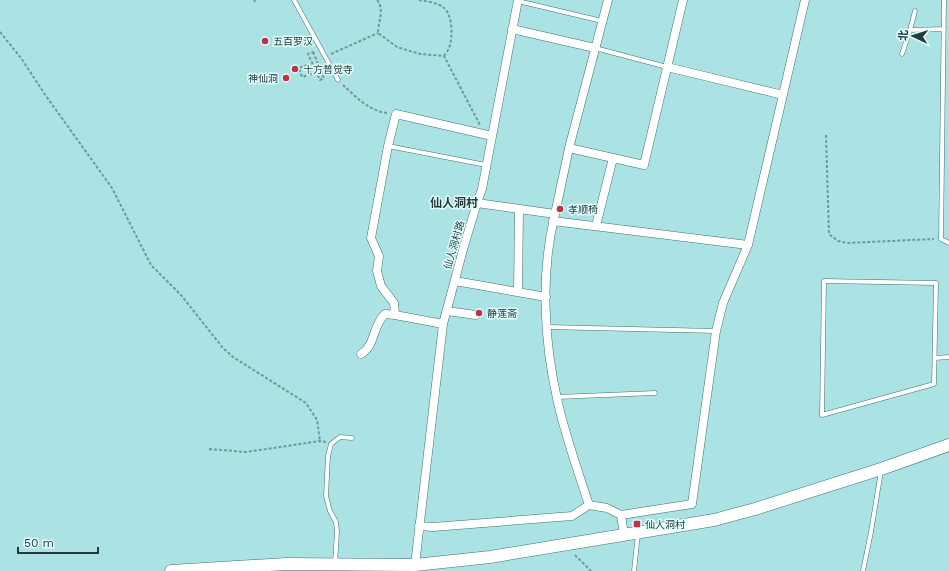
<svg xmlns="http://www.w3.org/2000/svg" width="949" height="571" font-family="'Work Sans','Noto Sans SC',sans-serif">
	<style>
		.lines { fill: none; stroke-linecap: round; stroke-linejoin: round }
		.lane-casing { stroke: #3e7273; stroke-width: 5 }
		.street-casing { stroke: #3e7273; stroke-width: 9 }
		.secondary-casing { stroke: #3e7273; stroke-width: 13 }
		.path { stroke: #709899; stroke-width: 2; stroke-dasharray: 3 2; stroke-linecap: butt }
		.lane { stroke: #fff; stroke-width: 4 }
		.street { stroke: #fff; stroke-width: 8 }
		.secondary { stroke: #fff; stroke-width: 12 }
		.poi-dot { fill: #c13045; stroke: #e2fdfd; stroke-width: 1.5 }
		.labels { text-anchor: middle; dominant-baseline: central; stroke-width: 3; stroke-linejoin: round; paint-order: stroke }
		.poi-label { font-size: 10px; fill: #243a3b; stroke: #e2fdfd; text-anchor: start }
		.street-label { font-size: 10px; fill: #243a3b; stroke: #e2fdfd }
		.quarter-label { font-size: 12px; font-weight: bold; fill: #243a3b; stroke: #e2fdfd }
	</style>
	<rect width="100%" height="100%" fill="#abe2e3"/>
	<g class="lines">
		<g class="lane-casing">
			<path id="lane" d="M 294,0 L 338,80
				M 944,0 L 941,239 L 949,243
				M 518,1 L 602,21
				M 910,30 L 915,11
				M 595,48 L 667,67
				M 902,54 L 910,30 L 944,29
				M 388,146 L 486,165
				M 824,281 L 936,283 L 934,384 L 822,415 Z
				M 547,327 L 716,331
				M 935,358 L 949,357
				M 557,397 L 655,393
				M 335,563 L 337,532 L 336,522 L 330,511 L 326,496 L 328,456 L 331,444 L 340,437 L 352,438
				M 634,571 L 638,534
				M 863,571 L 871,532 L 881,471"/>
		</g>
		<g class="street-casing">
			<path id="street" d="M 512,29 L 595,48
				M 667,67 L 783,95
				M 569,148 L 644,165 L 683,0
				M 477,203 L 482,189 L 518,0
				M 555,214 C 540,274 544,343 558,403 C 566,438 578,471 589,505 L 607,508 L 621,515
				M 553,221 L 748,245
				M 596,226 L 613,158
				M 455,281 L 546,297
				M 518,292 L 519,209
				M 447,311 L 476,315
				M 395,315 L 394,303 L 381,286 L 377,271 L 379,256 L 371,238 L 388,146 L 396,114 L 492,136
				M 361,354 C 376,345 372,326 385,314 L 395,315 L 443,324
				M 419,526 L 433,527 L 572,516 L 589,505
				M 624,535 L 621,515 L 692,504 L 716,331 L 723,303 L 748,245 L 805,0
				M 415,565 L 443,324 L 464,246 L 477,203 L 555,214 L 569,148 L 608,0"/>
		</g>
		<g class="secondary-casing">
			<path id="secondary" d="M 171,571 L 286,564 L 415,565 L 490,557 L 714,520 L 755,509 L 881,469 L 949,445"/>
		</g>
		<path class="path" d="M 377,0 C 385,9 378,22 378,33 L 397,47 L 420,54 L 444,56 L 480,125
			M 419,0 C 426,1 438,3 443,7 C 453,14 453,38 449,48 C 448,51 445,54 444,56
			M 254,2 L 255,0
			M 0,32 L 21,58 L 46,96 L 112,188 L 151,265 L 181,295 L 223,348 L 233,357 L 306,403 L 317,420 L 320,441
			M 313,52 L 324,78 L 320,80 L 308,54 Z
			M 331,54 L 378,33
			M 309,70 L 307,65 L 299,68 L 302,77 L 311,74 L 309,70 L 314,68
			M 343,85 C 355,96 369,111 387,113
			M 826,135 L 829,234 L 838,241 L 847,243 L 934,239
			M 209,449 L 246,452 L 320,441 L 326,442
			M 575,555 L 591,571"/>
		<use href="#lane" class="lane"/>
		<use href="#street" class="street"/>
		<use href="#secondary" class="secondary"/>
	</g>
	<g class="poi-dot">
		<circle cx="265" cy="41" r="4"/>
		<circle cx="295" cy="69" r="4"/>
		<circle cx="286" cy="78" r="4"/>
		<circle cx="560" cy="209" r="4"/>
		<circle cx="479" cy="313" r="4"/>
		<rect x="633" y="520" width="8" height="8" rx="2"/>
	</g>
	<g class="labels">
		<g class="poi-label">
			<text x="273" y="41">五百罗汉</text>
			<text x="303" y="69">十方普觉寺</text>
			<text x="278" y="78" text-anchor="end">神仙洞</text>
			<text x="568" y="209">孝顺椅</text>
			<text x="487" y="313">静莲斋</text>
			<text x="645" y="524">仙人洞村</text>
		</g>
		<g class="street-label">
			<text transform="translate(454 245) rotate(-74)">仙人洞村路</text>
		</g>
		<g class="quarter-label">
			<text x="454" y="203">仙人洞村</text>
		</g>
	</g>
	<g transform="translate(913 36) rotate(274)" stroke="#e2fdfd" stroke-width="3" paint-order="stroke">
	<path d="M0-3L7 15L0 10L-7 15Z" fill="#243a3b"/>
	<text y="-6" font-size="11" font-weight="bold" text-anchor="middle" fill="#243a3b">北</text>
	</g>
	<path d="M18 547v6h80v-6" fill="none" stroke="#243a3b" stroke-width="2"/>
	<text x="24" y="547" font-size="12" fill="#243a3b" stroke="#e2fdfd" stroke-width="3" paint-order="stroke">50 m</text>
</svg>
